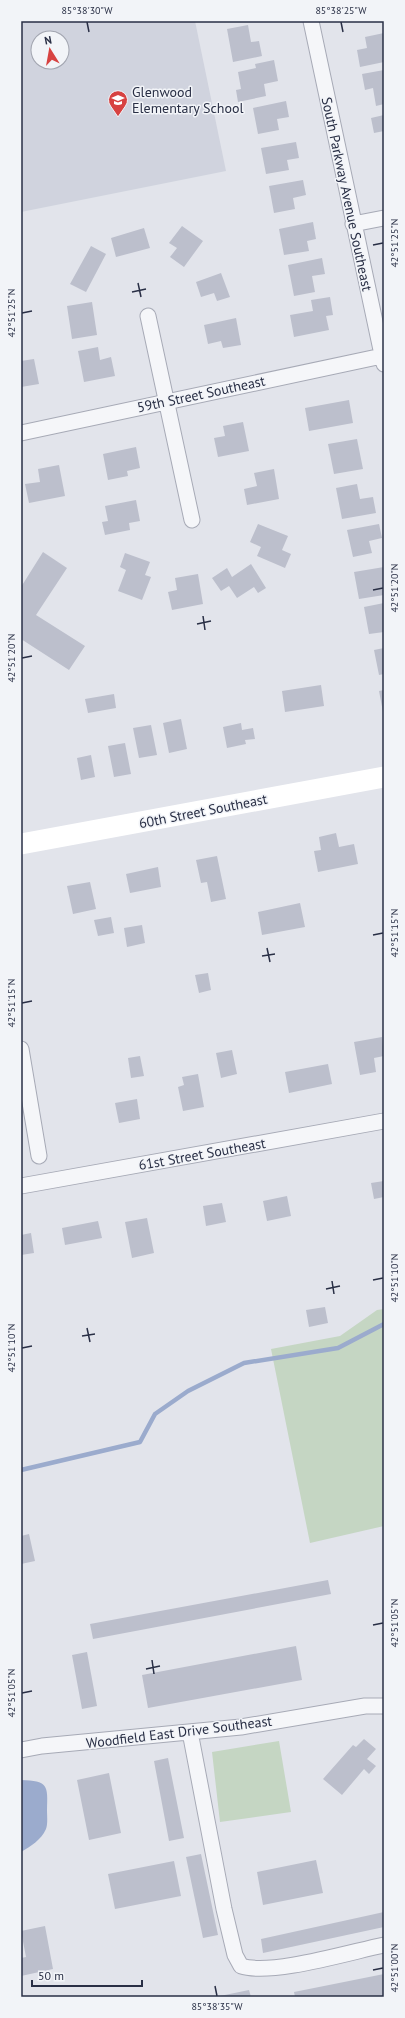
<svg xmlns="http://www.w3.org/2000/svg" width="405" height="2018" font-family="'PT Sans',sans-serif">
	<style>
		.built { fill: #d0d3de; fill-rule: evenodd }
		.green { fill: #c5d6c3 }
		.water { fill: #9babcd }
		.lines { fill: none; stroke-linecap: round; stroke-linejoin: round }
		.stream { stroke: #9babcd; stroke-width: 4.5 }
		.building { fill: #bcbfcc }
		.street-casing { stroke: #a7aab6; stroke-width: 17 }
		.street { stroke: #f5f6f9; stroke-width: 15 }
		.secondary { stroke: #fff; stroke-width: 21 }
		.ticks { fill: none; stroke: #292f45; stroke-width: 1.5 }
		.labels { text-anchor: middle; dominant-baseline: central; stroke-width: 3; stroke-linejoin: round; paint-order: stroke }
		.poi-label { font-size: 14px; fill: #292f45; stroke: #f2f4f8; text-anchor: start }
		.street-label { font-size: 14px; fill: #292f45; stroke: #f2f4f8 }
		.neatline { fill: none; stroke: #292f45; stroke-width: 1.5 }
		.ticks-label { font-size: 10px; text-anchor: middle; fill: #292f45 }
	</style>
	<rect width="100%" height="100%" fill="#e2e4eb"/>
	<path class="built" d="M 21,21 L 195,21 L 226,171 L 21,212 ZM 38,38 L 62,38 L 62,62 L 38,62 Z"/>
	<path class="green" d="M 384,1309 L 384,1526 L 310,1543 L 271,1349 L 340,1336 L 377,1310 Z
		M 279,1741 L 291,1812 L 220,1822 L 212,1752 Z"/>
	<path class="water" d="M 21,1780 C 48,1781 48,1785 47,1810 C 47,1816 48,1824 46,1829 C 41,1840 31,1846 21,1852 Z"/>
	<g class="lines">
		<path class="stream" d="M 21,1470 L 140,1442 L 155,1414 L 188,1391 L 244,1363 L 338,1348 L 384,1324"/>
	</g>
	<path class="building" d="M 248,25 L 251,42 L 259,41 L 262,56 L 233,62 L 227,29 Z
		M 384,33 L 384,62 L 360,67 L 357,50 L 367,48 L 365,37 Z
		M 274,60 L 278,81 L 264,84 L 266,96 L 238,102 L 236,90 L 241,89 L 238,72 L 256,68 L 255,64 Z
		M 384,70 L 384,104 L 376,106 L 373,88 L 365,90 L 362,74 Z
		M 286,101 L 289,117 L 277,119 L 279,130 L 258,134 L 253,108 Z
		M 384,115 L 384,131 L 374,133 L 371,118 Z
		M 296,142 L 299,158 L 287,160 L 289,170 L 266,174 L 261,148 Z
		M 303,180 L 306,195 L 293,198 L 295,209 L 274,213 L 269,186 Z
		M 313,222 L 316,239 L 307,241 L 309,251 L 284,255 L 279,229 Z
		M 182,226 L 203,241 L 184,267 L 170,257 L 177,248 L 169,243 Z
		M 144,228 L 150,248 L 116,257 L 111,238 Z
		M 91,246 L 106,254 L 86,292 L 70,284 Z
		M 322,258 L 325,274 L 312,276 L 315,292 L 294,296 L 288,265 Z
		M 221,273 L 230,297 L 217,301 L 214,293 L 201,297 L 196,282 Z
		M 330,297 L 333,315 L 326,316 L 329,330 L 294,337 L 290,315 L 313,311 L 311,300 Z
		M 92,302 L 97,335 L 72,339 L 67,306 Z
		M 236,318 L 241,345 L 223,348 L 221,341 L 208,344 L 204,325 Z
		M 98,347 L 100,360 L 111,357 L 115,376 L 84,382 L 78,351 Z
		M 34,359 L 39,384 L 21,387 L 21,361 Z
		M 349,400 L 353,423 L 309,431 L 305,408 Z
		M 243,422 L 249,451 L 218,457 L 214,438 L 225,436 L 223,426 Z
		M 357,439 L 363,469 L 334,474 L 328,444 Z
		M 136,447 L 140,468 L 127,471 L 128,476 L 108,480 L 103,454 Z
		M 59,465 L 65,496 L 29,503 L 25,484 L 40,482 L 38,469 Z
		M 274,469 L 279,499 L 247,505 L 244,489 L 257,486 L 254,473 Z
		M 357,484 L 360,499 L 373,497 L 376,513 L 342,519 L 336,488 Z
		M 136,500 L 140,521 L 129,523 L 130,530 L 105,535 L 102,522 L 108,521 L 105,506 Z
		M 258,524 L 288,536 L 282,550 L 291,554 L 285,568 L 257,556 L 261,547 L 250,542 Z
		M 379,524 L 382,538 L 369,541 L 372,553 L 353,557 L 347,530 Z
		M 43,552 L 67,568 L 36,615 L 85,646 L 69,670 L 21,639 L 21,587 Z
		M 125,553 L 150,562 L 145,575 L 151,577 L 142,600 L 118,591 L 126,570 L 120,567 Z
		M 251,564 L 266,588 L 258,593 L 254,587 L 237,598 L 229,586 L 221,591 L 212,578 L 227,568 L 232,577 Z
		M 384,567 L 384,595 L 359,599 L 354,572 Z
		M 198,574 L 203,604 L 172,610 L 168,592 L 177,590 L 175,578 Z
		M 384,603 L 384,632 L 369,634 L 364,607 Z
		M 384,648 L 384,674 L 379,675 L 374,650 Z
		M 321,685 L 324,706 L 285,712 L 282,691 Z
		M 384,690 L 384,712 L 383,712 L 379,691 Z
		M 114,694 L 116,708 L 88,713 L 85,699 Z
		M 181,719 L 187,749 L 169,753 L 163,723 Z
		M 241,723 L 242,730 L 253,728 L 255,739 L 245,740 L 246,744 L 227,748 L 223,727 Z
		M 151,725 L 157,755 L 139,758 L 133,728 Z
		M 125,743 L 131,774 L 114,777 L 108,746 Z
		M 91,755 L 95,777 L 81,780 L 77,758 Z
		M 336,833 L 339,847 L 354,844 L 358,864 L 318,872 L 314,851 L 321,850 L 319,837 Z
		M 217,856 L 226,899 L 211,902 L 207,882 L 201,883 L 196,860 Z
		M 158,867 L 161,887 L 130,893 L 126,874 Z
		M 90,882 L 96,909 L 73,914 L 67,886 Z
		M 300,903 L 305,927 L 262,935 L 258,912 Z
		M 111,917 L 114,933 L 98,936 L 94,920 Z
		M 142,925 L 145,943 L 127,947 L 124,928 Z
		M 208,973 L 211,990 L 199,993 L 195,975 Z
		M 382,1037 L 384,1056 L 374,1058 L 376,1072 L 360,1075 L 354,1042 Z
		M 232,1050 L 237,1074 L 221,1078 L 216,1053 Z
		M 140,1056 L 144,1076 L 131,1078 L 128,1058 Z
		M 328,1064 L 332,1084 L 289,1093 L 285,1072 Z
		M 198,1074 L 204,1107 L 183,1111 L 178,1087 L 184,1085 L 182,1077 Z
		M 137,1099 L 140,1119 L 119,1123 L 115,1103 Z
		M 384,1181 L 384,1197 L 374,1199 L 371,1183 Z
		M 287,1196 L 291,1216 L 267,1221 L 263,1201 Z
		M 222,1203 L 226,1222 L 206,1226 L 203,1206 Z
		M 147,1218 L 154,1253 L 132,1258 L 125,1222 Z
		M 98,1221 L 102,1238 L 65,1245 L 62,1228 Z
		M 31,1233 L 34,1253 L 21,1255 L 21,1235 Z
		M 325,1307 L 328,1323 L 309,1327 L 306,1310 Z
		M 29,1534 L 35,1561 L 21,1564 L 21,1536 Z
		M 328,1580 L 331,1594 L 93,1639 L 90,1624 Z
		M 296,1646 L 302,1680 L 148,1708 L 142,1675 Z
		M 87,1652 L 97,1706 L 82,1709 L 72,1655 Z
		M 364,1739 L 376,1749 L 367,1759 L 376,1766 L 369,1774 L 364,1769 L 342,1795 L 323,1779 L 353,1745 L 356,1747 Z
		M 168,1758 L 184,1838 L 169,1841 L 154,1761 Z
		M 109,1773 L 121,1833 L 89,1840 L 77,1780 Z
		M 201,1854 L 218,1935 L 203,1938 L 186,1857 Z
		M 316,1860 L 323,1893 L 263,1905 L 257,1872 Z
		M 174,1861 L 181,1896 L 115,1909 L 108,1874 Z
		M 384,1912 L 384,1927 L 263,1953 L 261,1939 Z
		M 45,1926 L 53,1969 L 21,1976 L 21,1958 L 26,1957 L 21,1931 Z
		M 384,1974 L 384,1997 L 295,1997 L 294,1992 Z
		M 249,1990 L 251,1997 L 220,1997 L 220,1996 Z"/>
	<g class="lines">
		<g class="street-casing">
			<path id="street" d="M 311,21 L 384,364
				M 353,224 L 384,218
				M 148,316 L 192,520
				M 21,433 L 382,356
				M 21,1049 L 39,1156
				M 21,1186 L 384,1121
				M 190,1732 L 224,1909 L 235,1955 L 241,1966 C 271,1976 350,1952 384,1945
				M 21,1750 L 42,1746 L 241,1727 L 365,1706 L 384,1706"/>
		</g>
		<use href="#street" class="street"/>
		<path class="secondary" d="M 21,844 L 384,777"/>
	</g>
	<path class="ticks" d="M 87,22 L 89,32M 341,22 L 343,32M 373,245 L 383,243M 138,283 L 141,297M 132,292 L 146,289M 22,313 L 32,311M 373,590 L 383,588M 203,616 L 205,630M 197,624 L 211,621M 22,658 L 32,656M 373,935 L 383,933M 267,948 L 270,962M 262,956 L 275,954M 22,1003 L 32,1001M 373,1280 L 383,1278M 332,1281 L 334,1294M 326,1289 L 340,1286M 87,1328 L 90,1342M 82,1336 L 95,1334M 22,1348 L 32,1346M 373,1625 L 383,1623M 152,1660 L 154,1674M 146,1669 L 160,1666M 22,1693 L 32,1691M 373,1970 L 383,1968M 215,1986 L 217,1996"/>
	<defs>
		<g id="school-pin" transform="scale(1)"><path d="M0 17L-7.5 6A9.5 9.5 0 1 1 7.5 6Z" fill="#d74241" stroke="#f2f4f8"/><path d="M0-5L7-2L0 1L-7-2ZM-4 1L0 2.5L4 1V4Q0 6-4 4Z" fill="#fff"/></g>
	</defs>
	<g fill-rule="evenodd">
		<use href="#school-pin" x="118" y="100"/>
	</g>
	<g class="labels">
		<g class="poi-label">
			<text x="132" y="92">Glenwood<tspan x="132" dy="16">Elementary School</tspan></text>
		</g>
		<g class="street-label">
			<text transform="translate(347 194) rotate(78)">South Parkway Avenue Southeast</text>
			<text transform="translate(201 394) rotate(-12)">59th Street Southeast</text>
			<text transform="translate(203 811) rotate(-11)">60th Street Southeast</text>
			<text transform="translate(202 1154) rotate(-10)">61st Street Southeast</text>
			<text transform="translate(179 1732) rotate(-7)">Woodfield East Drive Southeast</text>
		</g>
	</g>
	<rect width="405" height="2018" fill="none" stroke="#f2f4f8" stroke-width="44"/>
	<g transform="translate(50 50) rotate(349)"><circle r="19" fill="#f2f4f8" stroke="#a2a5b0"/>
	<path d="M0-3L7 15L0 10L-7 15Z" fill="#d74241"/>
	<text y="-6" font-size="11" font-weight="bold" text-anchor="middle" fill="#292f45">N</text>
	</g>
	<path d="M32 1980v6h110v-6" fill="none" stroke="#292f45" stroke-width="2"/>
	<text x="38" y="1980" font-size="12" fill="#292f45" stroke="#f2f4f8" stroke-width="3" paint-order="stroke">50 m</text>
	<rect x="22" y="22" width="361" height="1974" class="neatline"/>
	<g class="ticks-label">
		<text x="87" y="14">85°38'30"W</text>
		<text x="341" y="14">85°38'25"W</text>
		<text transform="translate(394 243) rotate(-90)" y="4">42°51'25"N</text>
		<text transform="translate(11 313) rotate(-90)" y="4">42°51'25"N</text>
		<text transform="translate(394 588) rotate(-90)" y="4">42°51'20"N</text>
		<text transform="translate(11 658) rotate(-90)" y="4">42°51'20"N</text>
		<text transform="translate(394 933) rotate(-90)" y="4">42°51'15"N</text>
		<text transform="translate(11 1003) rotate(-90)" y="4">42°51'15"N</text>
		<text transform="translate(394 1278) rotate(-90)" y="4">42°51'10"N</text>
		<text transform="translate(11 1348) rotate(-90)" y="4">42°51'10"N</text>
		<text transform="translate(394 1623) rotate(-90)" y="4">42°51'05"N</text>
		<text transform="translate(11 1693) rotate(-90)" y="4">42°51'05"N</text>
		<text transform="translate(394 1968) rotate(-90)" y="4">42°51'00"N</text>
		<text x="217" y="2010">85°38'35"W</text>
	</g>
</svg>
